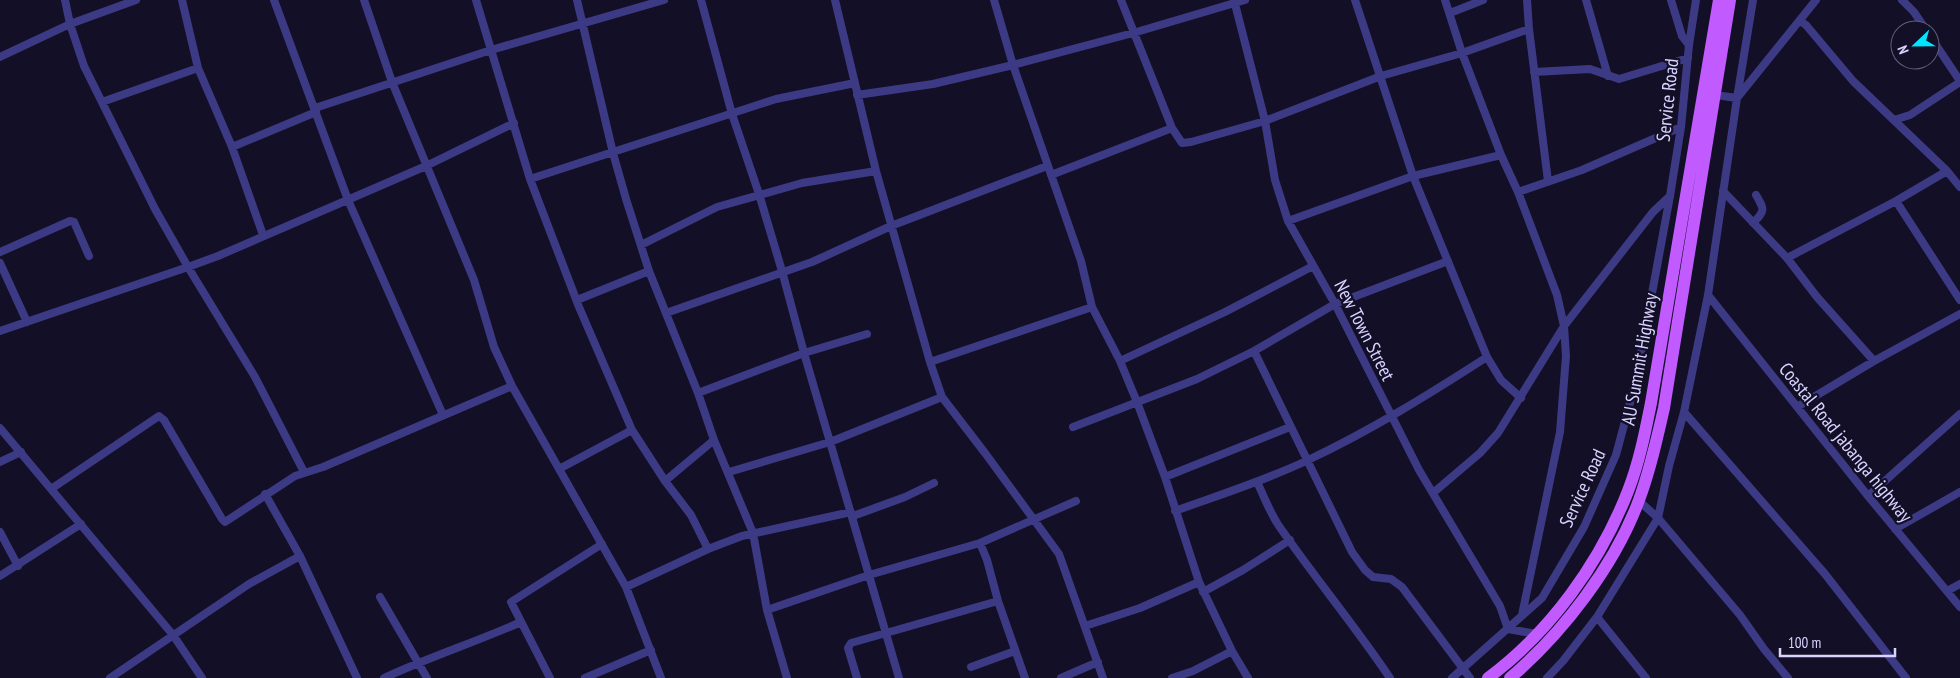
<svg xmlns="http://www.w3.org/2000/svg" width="1960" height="678" font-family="'PT Sans Narrow',sans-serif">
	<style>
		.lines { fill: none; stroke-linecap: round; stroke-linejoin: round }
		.street { stroke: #3d3a85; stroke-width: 8 }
		.primary { stroke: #c25bff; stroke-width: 12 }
		.labels { text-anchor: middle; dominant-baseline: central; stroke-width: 4.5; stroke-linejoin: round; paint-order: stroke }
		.street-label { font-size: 19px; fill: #d9d4ff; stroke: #130f26 }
	</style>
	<rect width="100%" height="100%" fill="#130f26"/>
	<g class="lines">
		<path class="street" d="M 65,0 L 70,24 L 84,66 L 155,209 L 188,267 L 255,377 L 304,472
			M 182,0 L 198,68 L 232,147 L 263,235
			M 274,0 L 348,200 L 443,415
			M 364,0 L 392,82 L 474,280 L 494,347 L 512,386 L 626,587 L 661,678
			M 476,0 L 530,179 L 579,307 L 632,430 L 665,481 L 691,515 L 708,549
			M 577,0 L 613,153 L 626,199 L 649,271 L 698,393 L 714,440 L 753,533 L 767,610 L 787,678
			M 701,0 L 732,114 L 759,194 L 782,271 L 804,353 L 899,678
			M 835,0 L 876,171 L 930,362 L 942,397 L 985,453 L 1059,554 L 1103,678
			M 994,0 L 1013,65 L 1081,261 L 1092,307 L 1120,361 L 1137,402 L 1165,477 L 1199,582 L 1232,651 L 1248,678
			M 1121,0 L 1172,128 L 1182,143 L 1191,142 L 1265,121 L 1381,76 L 1462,53 L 1529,29 L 1527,0
			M 1234,0 L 1265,121 L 1275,180 L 1288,221 L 1335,304 L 1419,470 L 1500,606 L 1508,629 L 1537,634
			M 1355,0 L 1413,176 L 1487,357 L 1501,380 L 1521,398
			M 1445,0 L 1462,53 L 1501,155 L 1518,192 L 1557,295 L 1564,326 L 1566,356 L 1560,432 L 1522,615
			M 1586,0 L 1608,76
			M 1671,0 L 1682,36 L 1689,45
			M 1902,0 L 1914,12 L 1926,30
			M 1450,13 L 1483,0
			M 1800,21 L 1806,25 L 1853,81 L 1947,171 L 1960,187
			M 1529,29 L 1548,181
			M 1930,36 L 1960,81
			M 0,57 L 70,24 L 136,0
			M 1534,72 L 1590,69 L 1619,79 L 1688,58
			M 857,95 L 933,84 L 1013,65 L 1133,33 L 1245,0
			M 1715,95 L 1737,98 L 1816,0
			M 102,102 L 198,68
			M 315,108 L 491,50 L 664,0
			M 1894,120 L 1910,115 L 1960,82
			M 232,147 L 316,112
			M 1051,175 L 1172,128
			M 530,179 L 776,99 L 855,83
			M 1723,191 L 1787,258 L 1817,297 L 1874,361
			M 1518,192 L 1582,170 L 1681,127
			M 1896,201 L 1960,300
			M 1288,221 L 1413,176 L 1501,155
			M 1753,223 C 1765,211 1765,210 1756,195
			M 641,245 L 717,207 L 802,183 L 876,171
			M 0,252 L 70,221 L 74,222 L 89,256
			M 1787,258 L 1896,201 L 1947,171
			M 0,263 L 27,322
			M 1708,295 L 1868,496 L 1960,607
			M 577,300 L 649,271
			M 666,313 L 812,262 L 891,226 L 1047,166
			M 0,331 L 188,267 L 218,256 L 426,166 L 514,123
			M 1254,351 L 1352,552 L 1365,570 L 1373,577 L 1391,579 L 1402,587 L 1470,678
			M 1120,361 L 1225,312 L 1313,266
			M 930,362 L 1092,307
			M 698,393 L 804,353 L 867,334
			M 1797,407 L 1874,361 L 1960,314
			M 1684,412 L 1825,574 L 1906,678
			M 1073,427 L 1197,379 L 1254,351 L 1335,304 L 1448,261
			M 0,428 L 173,635 L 202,678
			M 0,462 L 21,452
			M 559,469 L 632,430
			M 729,472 L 830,442 L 942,397
			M 1165,477 L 1290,427
			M 665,481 L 714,440
			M 1257,482 C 1264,496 1270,513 1279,526 C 1315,578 1355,626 1390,678
			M 51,489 L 159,416 L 164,420 L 222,519 L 225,522 L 295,476 L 323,467 L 512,386
			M 1433,493 L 1480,453 L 1498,433 L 1564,326 L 1653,212 L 1670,196
			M 265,494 L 300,556 L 357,678
			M 1868,496 L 1960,414
			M 1639,501 L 1658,518 L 1740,615 L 1764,649 L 1788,678
			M 1175,511 C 1219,495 1264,481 1306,461 C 1370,431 1428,395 1487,357
			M 853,516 L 905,497 L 934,483
			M 1895,529 L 1960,492
			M 0,532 L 18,566
			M 980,543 L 987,560 L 998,601 L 1025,678
			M 0,576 L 81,524
			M 626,587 L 708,549 L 742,536 L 851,512
			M 1947,591 L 1960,584
			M 1203,592 L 1243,570 L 1290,540
			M 380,597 L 427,678
			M 767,610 L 869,575 L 980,543 L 1076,501
			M 1597,617 L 1646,678
			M 1085,626 L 1140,608 L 1199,582
			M 971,667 L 1015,651
			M 110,678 L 249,584 L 300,556
			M 384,678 C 429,657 476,642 521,622
			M 550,678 L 511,602 L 602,544
			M 585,678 L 651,650
			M 857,678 L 848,648 L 851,643 L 998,601
			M 1061,678 L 1098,662
			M 1172,678 L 1193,671 L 1232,651
			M 1452,678 L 1542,598 L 1584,527 L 1616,455 L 1636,380 L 1670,196 L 1681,127 L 1689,45 L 1696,0
			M 1547,678 L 1563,661 L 1597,617 L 1658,518 L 1669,466 L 1684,412 L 1708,295 L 1737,98 L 1753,0"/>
		<path class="primary" d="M 1488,678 C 1550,632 1600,563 1628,491 C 1639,463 1645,433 1651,403 L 1719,0
			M 1510,678 C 1563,633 1615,565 1639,500 C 1650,470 1657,439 1664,408 L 1730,0"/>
	</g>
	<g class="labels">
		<g class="street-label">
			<text transform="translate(1667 100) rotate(-84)">Service Road</text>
			<text transform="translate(1365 330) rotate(63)">New Town Street</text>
			<text transform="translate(1639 359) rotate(-80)">AU Summit Highway</text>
			<text transform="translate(1846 442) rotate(51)">Coastal Road jabanga highway</text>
			<text transform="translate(1582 488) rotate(-65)">Service Road</text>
		</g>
	</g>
	<g transform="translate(1915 45) rotate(248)"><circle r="24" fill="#130f26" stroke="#625e7d"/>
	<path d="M0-4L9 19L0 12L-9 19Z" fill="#00e5ff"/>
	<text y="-8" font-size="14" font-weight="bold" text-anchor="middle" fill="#d9d4ff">N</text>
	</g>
	<path d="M1780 648v8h115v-8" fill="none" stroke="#d9d4ff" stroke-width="2.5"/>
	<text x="1788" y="648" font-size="15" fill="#d9d4ff" stroke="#130f26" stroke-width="4" paint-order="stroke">100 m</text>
</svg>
